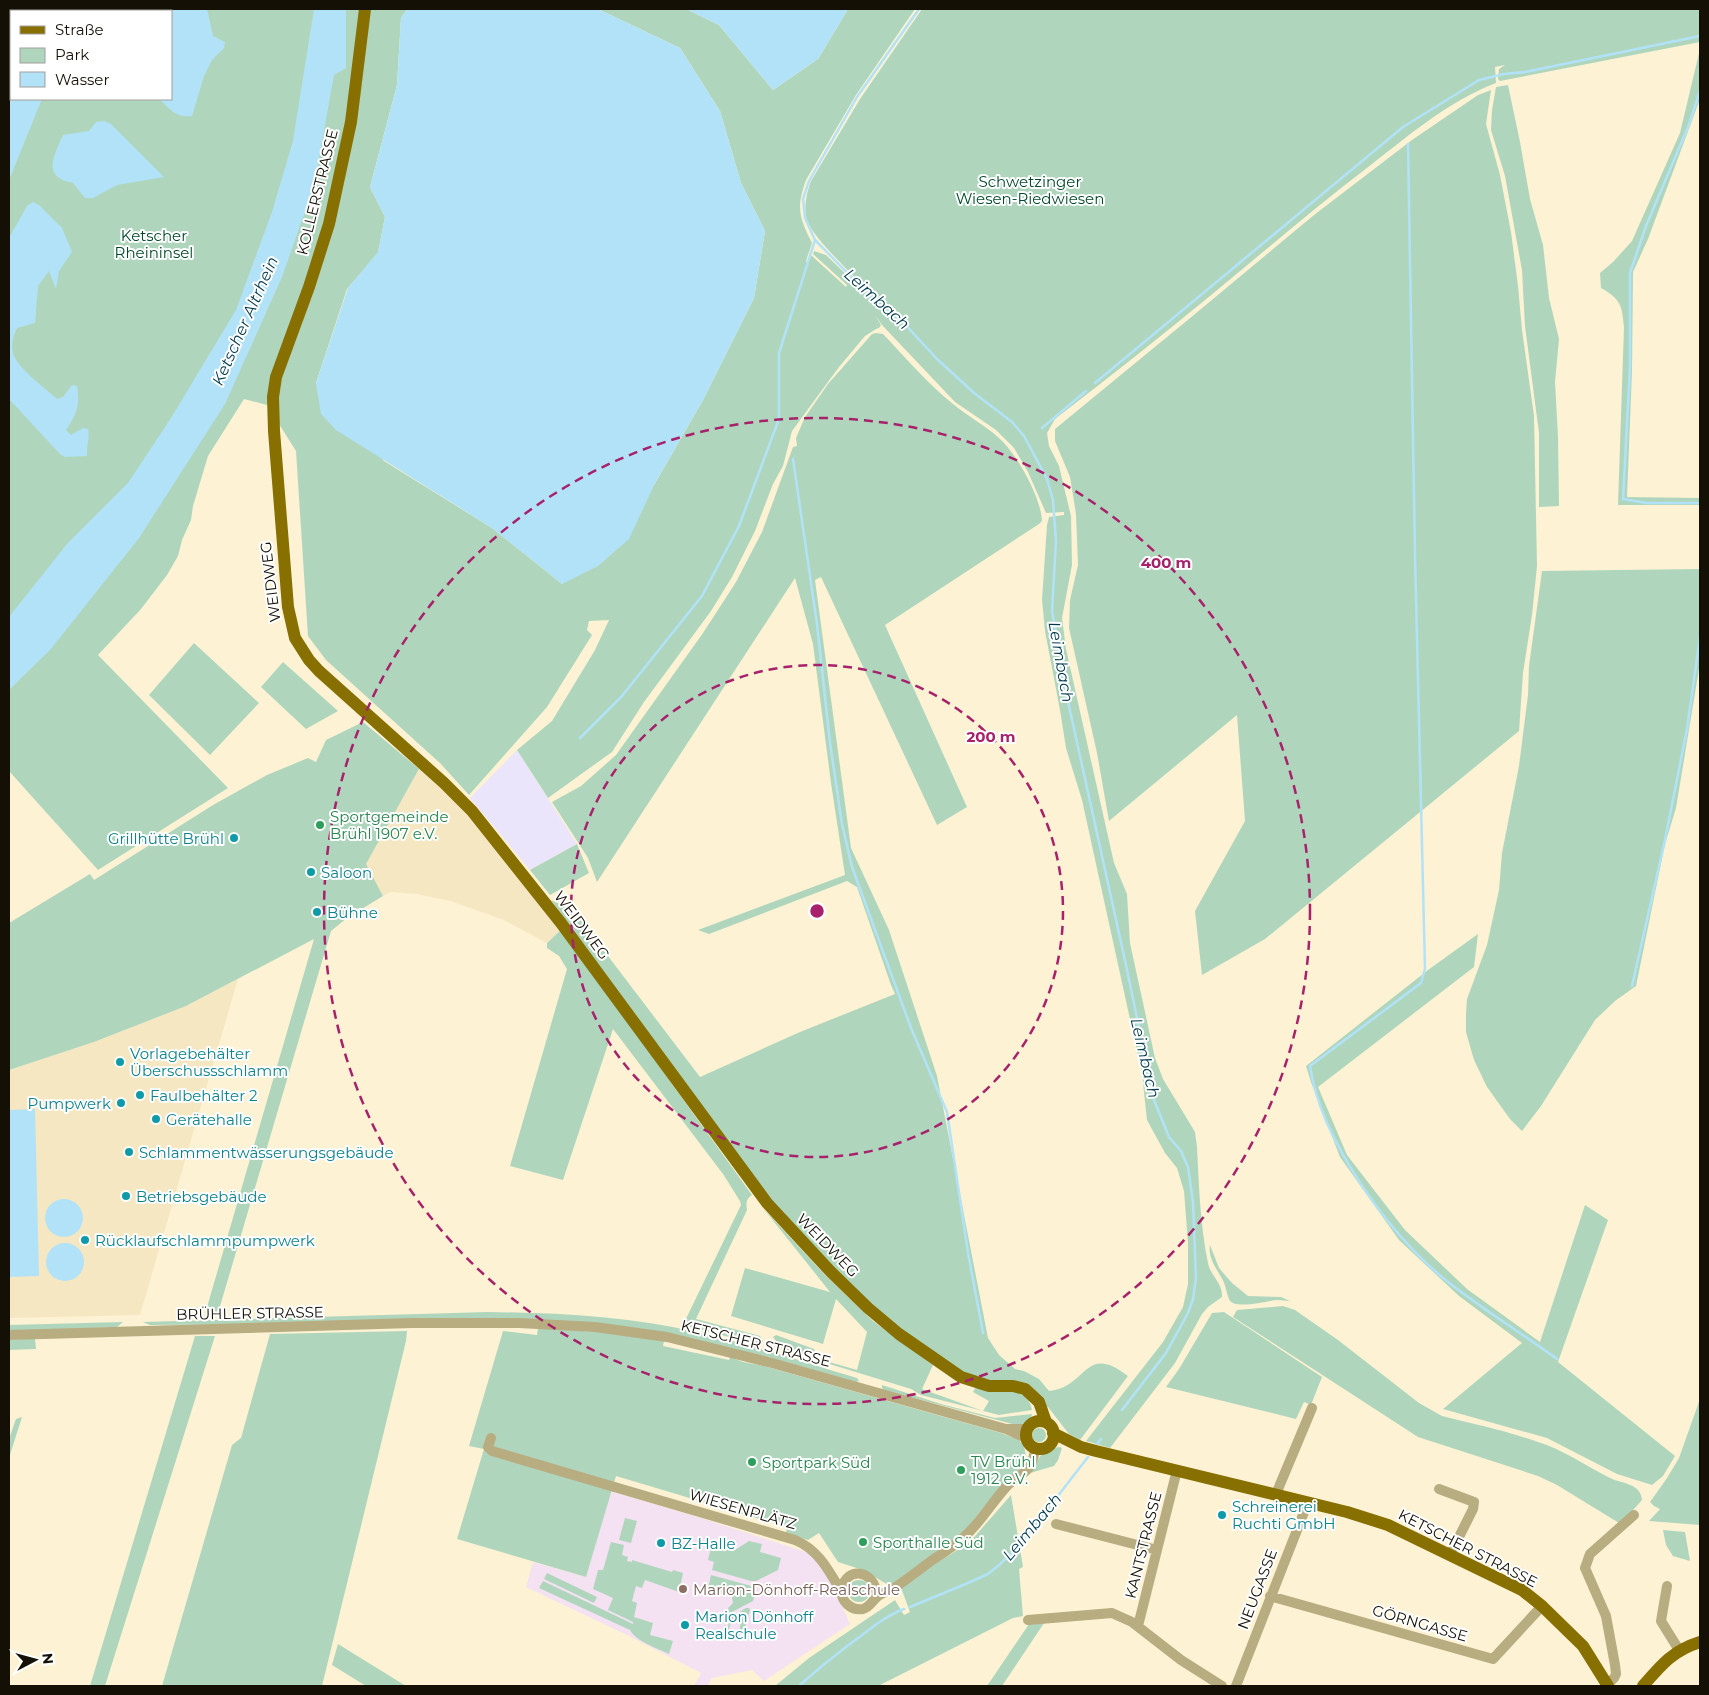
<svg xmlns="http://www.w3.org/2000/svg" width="1709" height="1695" font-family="Montserrat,sans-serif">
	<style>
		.commercial { fill: #eae5fb }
		.built { fill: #f5e7c1 }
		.education { fill: #f4e1f2 }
		.green { fill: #afd6bd; fill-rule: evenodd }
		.water { fill: #b2e2f8 }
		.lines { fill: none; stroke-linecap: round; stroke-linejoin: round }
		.stream { stroke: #b2e2f8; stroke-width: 2.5 }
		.minor { stroke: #b8ac81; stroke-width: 10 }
		.major { stroke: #877000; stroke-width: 12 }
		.ring { fill: none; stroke: #a7216b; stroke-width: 2.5; stroke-dasharray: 9 6 }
		.leisure-dot { fill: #2e9e5b; stroke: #fff; stroke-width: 2 }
		.culture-dot { fill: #0f9aa8; stroke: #fff; stroke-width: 2 }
		.education-dot { fill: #8d6e63; stroke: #fff; stroke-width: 2 }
		.labels { text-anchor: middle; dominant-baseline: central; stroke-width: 4; stroke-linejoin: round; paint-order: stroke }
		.park-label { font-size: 15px; fill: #02482a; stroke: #fff }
		.street-label { font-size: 15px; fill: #141006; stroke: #fff }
		.leisure-label { font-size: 15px; fill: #27864d; stroke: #fff; text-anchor: start }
		.culture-label { font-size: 15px; fill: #0d838f; stroke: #fff; text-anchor: start }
		.education-label { font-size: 15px; fill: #785e54; stroke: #fff; text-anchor: start }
		.water-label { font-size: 16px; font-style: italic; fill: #023a4d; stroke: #fff }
		.centre { fill: #a7216b; stroke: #fff; stroke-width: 2.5 }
		.ring-label { font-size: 15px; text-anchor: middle; font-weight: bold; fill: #a7216b; stroke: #fff; stroke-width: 4; stroke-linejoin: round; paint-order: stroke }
	</style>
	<rect width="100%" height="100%" fill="#fdf2d3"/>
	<path class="commercial" d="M 517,750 L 577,844 L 530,870 L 470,798 Z"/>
	<path class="built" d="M 419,769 L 452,799 L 487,836 L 561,930 L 547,943 L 504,920 L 450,901 L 417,894 L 391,892 L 383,896 L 366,864 Z
		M 238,979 L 140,1315 L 9,1318 L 9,1070 L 94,1042 L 166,1014 L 186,1006 Z"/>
	<path class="education" d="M 610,1491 L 704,1519 L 815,1555 L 836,1592 L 850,1624 L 764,1681 L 752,1670 L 712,1678 L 707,1686 L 694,1686 L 701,1673 L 629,1636 L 526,1587 L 533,1562 L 586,1577 Z"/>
	<path class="green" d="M 9,9 L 407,9 L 401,18 L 397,85 L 370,187 L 385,217 L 378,253 L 347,289 L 316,383 L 384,461 L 492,528 L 562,584 L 654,485 L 703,400 L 754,298 L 765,231 L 741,183 L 720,111 L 680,48 L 598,9 L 686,9 L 719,25 L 773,90 L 818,59 L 848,9 L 915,9 L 856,95 L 806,180 C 796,208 799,217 812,243 L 806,261 L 808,263 L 810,255 L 812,256 L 846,287 L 847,285 L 813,254 L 814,251 L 826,255 L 852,280 L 855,278 C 842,263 809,234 806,216 C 804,204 807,192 811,181 L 860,99 L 922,9 L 1700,9 L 1700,42 L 1500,81 L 1498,79 L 1499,69 L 1505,65 L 1495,67 L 1496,83 C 1446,102 1405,139 1363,171 C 1311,211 1261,254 1210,296 C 1159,338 1107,379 1055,419 L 1047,433 L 1049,446 L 1059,466 L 1071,516 L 1072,565 L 1062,618 L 1066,649 L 1114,863 L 1127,894 L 1130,943 L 1155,1058 L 1163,1079 L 1195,1132 L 1197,1147 C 1199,1185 1200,1225 1208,1263 C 1210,1275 1223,1283 1222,1297 L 1208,1307 L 1202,1314 L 1175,1363 L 1110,1448 L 1086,1441 L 1163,1342 L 1183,1307 L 1188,1284 L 1188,1243 L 1184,1191 L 1177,1168 L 1165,1153 L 1147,1120 L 1142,1074 L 1082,800 L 1066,748 L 1060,710 L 1045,631 L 1042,600 L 1047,525 L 1049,517 L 1064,515 L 1064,512 L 1046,513 L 1028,472 L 1014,448 L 996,430 L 955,402 L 882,325 L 875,315 L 881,325 L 879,328 L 876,329 L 865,336 L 839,367 L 792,431 L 783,466 L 773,484 L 755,531 L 732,577 L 711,611 L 644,702 L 612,752 L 548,798 L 517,750 L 552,721 L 595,650 L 609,620 L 589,621 L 587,630 L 592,635 L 547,707 L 469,795 L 441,764 L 326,660 L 308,636 L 296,451 L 267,405 L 244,399 L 208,456 L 193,506 L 191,520 L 182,540 L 178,556 L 167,575 L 141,609 L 98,655 L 228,788 L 98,870 L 9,771 ZM 11,11 L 171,11 L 171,99 L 11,99 Z
		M 1700,49 L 1700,99 L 1648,239 L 1633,272 L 1632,371 L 1627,497 L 1700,498 L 1700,505 L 1618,505 L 1624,327 C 1622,306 1621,299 1601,288 L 1600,273 L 1613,262 L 1632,241 L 1680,133 Z
		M 1508,85 L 1520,142 L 1530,199 L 1543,245 L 1549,298 L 1559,339 L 1555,382 L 1558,437 L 1559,506 L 1539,507 L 1539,433 L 1525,326 L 1522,270 L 1505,176 L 1491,130 L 1492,110 L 1496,87 Z
		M 1491,90 L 1486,124 L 1500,175 L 1511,232 L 1518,286 L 1522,330 L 1534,416 L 1537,566 L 1532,615 L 1523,673 L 1519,731 L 1265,939 L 1202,975 L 1195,911 L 1245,821 L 1237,715 L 1109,821 L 1097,753 L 1069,628 L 1070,600 L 1078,565 L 1076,514 L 1070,477 L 1055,441 L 1055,429 L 1195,314 L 1314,215 L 1412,140 L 1478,95 Z
		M 876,333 L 883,334 C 905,357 927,383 953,404 C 967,416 985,425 999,438 C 1017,454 1041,497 1042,521 L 1039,524 L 885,625 L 967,807 L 937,825 L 821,577 L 815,580 L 851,848 L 889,930 L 937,1076 L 988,1338 L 999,1355 L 1015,1369 L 1024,1371 L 1039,1379 L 1049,1391 C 1088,1387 1084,1342 1128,1376 L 1080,1440 L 1069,1434 L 1048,1407 L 1044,1407 L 1041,1398 L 997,1382 L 968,1376 L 943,1360 L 872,1306 L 777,1208 L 551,900 L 564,906 L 568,905 L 573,910 L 700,1077 L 800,1032 L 895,994 L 891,985 L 857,887 L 847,881 L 709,934 L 698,930 L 845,875 L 831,783 L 813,644 L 795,578 L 597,882 L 588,858 L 552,802 L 581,786 L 616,755 L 703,633 L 736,582 L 762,532 L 793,447 L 797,446 L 796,438 L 805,417 L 828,384 L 872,334 Z
		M 1700,569 L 1700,663 L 1676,808 L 1665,844 L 1636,986 L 1615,1001 L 1595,1020 L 1541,1106 L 1522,1131 L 1510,1119 L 1487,1087 L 1474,1060 L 1466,1032 L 1466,1013 L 1467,999 L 1487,945 L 1499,890 L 1502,853 L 1519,766 L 1528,695 L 1529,666 L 1542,571 Z
		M 194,643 L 259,703 L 210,755 L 149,695 Z
		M 283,662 L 338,711 L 306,729 L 261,687 Z
		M 363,722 L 419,769 L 366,864 L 383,896 L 347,918 L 331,931 L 218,1313 L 205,1314 L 314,939 L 186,1006 L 94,1042 L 9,1070 L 9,923 L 90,874 L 94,880 L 213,805 L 267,775 L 308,758 L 316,762 L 326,740 Z
		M 577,844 L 589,873 L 550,895 L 530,870 Z
		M 561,930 L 752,1195 C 746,1199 746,1203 747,1210 L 696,1319 L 760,1336 L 763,1341 L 760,1345 L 683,1325 L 741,1205 L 740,1201 L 723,1174 L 613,1029 L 563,1180 L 510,1166 L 567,969 L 559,956 L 547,948 L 547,943 Z
		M 1478,934 L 1474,967 L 1318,1087 L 1347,1155 L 1405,1230 L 1467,1289 L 1540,1342 L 1585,1205 L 1608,1220 L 1558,1362 L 1675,1456 L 1663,1476 L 1652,1485 L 1617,1474 L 1547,1438 L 1443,1409 L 1522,1343 L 1459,1296 L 1399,1240 L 1340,1157 L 1311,1082 L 1306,1066 L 1428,970 Z
		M 763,1208 L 825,1275 L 873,1321 L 933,1365 L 922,1389 L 983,1411 L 989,1401 L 973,1392 L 976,1387 C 995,1389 1028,1385 1032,1410 L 999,1415 L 921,1395 L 911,1389 L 823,1362 L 822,1360 L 857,1370 L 867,1332 L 836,1299 L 823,1344 L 731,1316 L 745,1268 L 830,1292 Z
		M 1210,1245 L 1219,1268 L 1232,1283 L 1248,1296 L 1281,1297 L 1290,1301 C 1286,1301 1282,1300 1278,1300 C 1268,1300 1234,1311 1229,1299 C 1226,1293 1226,1284 1221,1277 C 1215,1266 1208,1257 1210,1245 Z
		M 1283,1306 L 1295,1310 L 1338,1340 L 1419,1403 L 1442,1416 C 1474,1424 1507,1431 1538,1442 C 1564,1450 1586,1466 1610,1478 C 1622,1484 1641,1483 1642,1500 L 1624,1520 L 1619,1523 L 1557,1485 L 1538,1476 L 1418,1437 L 1233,1317 L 1237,1310 Z
		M 488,1312 C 557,1313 628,1316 696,1332 C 750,1344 804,1362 857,1378 L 859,1381 L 856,1382 L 760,1355 L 651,1330 L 587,1322 L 150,1325 L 143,1322 Z
		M 1224,1312 L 1322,1377 L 1311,1405 L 1304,1402 L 1296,1419 L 1166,1387 L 1179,1369 L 1212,1313 Z
		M 123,1322 L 117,1327 L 9,1331 L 9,1325 Z
		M 538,1328 L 598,1332 L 664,1341 L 663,1346 L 729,1360 L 730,1357 L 743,1362 L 764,1366 L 1001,1433 L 1019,1440 L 1024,1446 L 1026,1456 L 1021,1468 L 996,1492 L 963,1533 L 890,1586 L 863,1570 L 838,1562 L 819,1533 L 808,1540 L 786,1533 L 787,1527 L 616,1476 L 586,1577 L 457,1539 L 484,1449 L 469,1446 L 503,1331 L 537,1335 Z
		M 407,1331 L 406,1341 L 322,1686 L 162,1686 L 232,1445 L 241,1438 L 270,1334 Z
		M 776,1335 L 814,1349 L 817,1356 L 813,1359 L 783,1350 L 773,1337 Z
		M 195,1336 L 215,1336 L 105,1686 L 90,1686 Z
		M 35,1338 L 36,1349 L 9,1350 L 9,1340 Z
		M 882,1385 L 941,1404 L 995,1418 L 1032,1414 L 1031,1419 L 1027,1423 L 1016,1425 L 884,1390 L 882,1388 Z
		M 1700,1399 L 1700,1525 L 1649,1521 L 1660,1509 L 1654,1506 L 1650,1502 L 1667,1478 L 1679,1458 Z
		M 22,1417 L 9,1458 L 9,1439 L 16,1419 Z
		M1032 1435a7 7 0 1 1 14 0a7 7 0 1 1-14 0Z
		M 1060,1447 L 1062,1448 L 1058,1460 L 1054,1466 L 1030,1473 C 1040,1459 1039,1449 1060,1447 Z
		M 1011,1495 L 1023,1567 L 1019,1569 L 1023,1616 L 1013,1618 L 878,1686 L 775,1686 L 809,1658 L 895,1600 L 904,1615 L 910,1612 L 900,1585 L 969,1543 Z
		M 625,1518 L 637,1521 L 631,1543 L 619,1540 Z
		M 1663,1530 L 1685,1532 L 1690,1561 L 1673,1556 L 1666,1545 Z
		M 749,1541 L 762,1544 L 760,1552 L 781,1558 L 778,1570 L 756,1581 L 751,1581 L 712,1570 L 714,1562 L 708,1560 L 712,1543 L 735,1550 Z
		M 611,1542 L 624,1545 L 622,1555 L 628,1557 L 627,1561 L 632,1562 L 632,1560 L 672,1572 L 673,1570 L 683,1573 L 679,1592 L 645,1580 L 642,1588 L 636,1586 L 632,1601 L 637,1603 L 634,1617 L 653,1623 L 650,1635 L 673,1641 L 669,1654 C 657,1648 637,1642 630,1630 L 539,1588 L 543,1581 L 633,1624 L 633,1622 L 608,1610 L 613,1598 L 593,1589 L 598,1570 L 603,1570 Z
		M 547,1573 L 597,1597 L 594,1603 L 544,1579 Z
		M 711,1575 L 755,1587 L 756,1589 L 753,1601 L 730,1613 L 728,1608 L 733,1603 L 732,1597 L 708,1589 Z
		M848 1591a11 11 0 1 1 22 0a11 11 0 1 1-22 0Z
		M 746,1608 L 749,1608 L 750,1610 L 743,1633 L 739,1632 L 742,1617 L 740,1616 L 732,1619 L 728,1632 L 726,1632 L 731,1617 Z
		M 1044,1623 L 1002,1686 L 987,1686 L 1029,1624 Z
		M 338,1644 L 406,1686 L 366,1686 L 332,1665 Z"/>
	<path class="water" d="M 9,9 L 78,9 L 77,11 L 11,11 L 11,99 L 42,99 L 9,180 Z
		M 145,9 L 207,9 L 213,36 L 225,42 L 224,48 L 212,60 L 204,76 L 192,116 C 176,118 171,110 159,99 L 171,99 L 171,11 L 142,11 Z
		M 314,9 L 346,9 L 346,68 L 334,75 L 314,186 L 282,277 L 225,404 L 139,538 L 50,650 L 9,690 L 9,617 L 67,544 L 128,483 L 171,418 L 236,310 L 272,212 L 293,141 Z
		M 407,9 L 598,9 L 680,48 L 720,111 L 741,183 L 765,231 L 754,298 L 703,400 L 654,485 L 629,539 L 598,566 L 562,584 L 492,528 L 336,430 L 321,414 L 316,383 L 348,288 L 378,252 L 385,217 L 370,187 L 397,85 L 401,18 Z
		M 686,9 L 848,9 L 818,59 L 773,90 L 719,25 Z
		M 104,121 L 111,124 L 164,177 L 117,185 L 93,198 L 85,198 L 73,183 C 41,177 54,156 63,135 L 89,131 L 96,122 Z
		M 33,202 L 39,205 L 62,228 L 72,252 L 59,271 L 56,289 L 49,271 L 38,286 L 35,323 L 17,328 C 13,336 10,347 14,356 C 21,371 45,388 57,399 L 63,397 L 72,385 L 77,386 C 80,406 77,413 66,430 L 71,435 L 83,428 L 88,429 C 90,439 86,446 87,456 L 65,457 L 60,454 L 9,399 L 9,238 L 27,206 Z
		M 35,1109 L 39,1276 L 9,1277 L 9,1110 Z
		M45 1218a19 19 0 1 1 38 0a19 19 0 1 1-38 0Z
		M46 1262a19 19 0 1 1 38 0a19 19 0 1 1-38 0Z"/>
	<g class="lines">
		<path class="stream" d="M 919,9 L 857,97 L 809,181 L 803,199 L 805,218 L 815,240 L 879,305 L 901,320 L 937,359 L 974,393 L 1012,422 L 1024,436 L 1047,479 L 1053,500 L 1056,541 L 1052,611 L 1067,697 L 1126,965 L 1154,1100 L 1169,1137 L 1181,1151 L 1188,1167 L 1193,1202 L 1196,1278 L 1193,1299 L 1188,1313 L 1166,1353 L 1122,1410
			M 1700,91 L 1688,127 L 1646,226 L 1630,273 L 1630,367 L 1623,499 L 1647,503 L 1700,503
			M 1408,144 L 1415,555 L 1425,969 L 1421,983 L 1310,1066 C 1321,1140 1387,1231 1443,1278 C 1479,1307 1520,1332 1557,1359
			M 1095,383 L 1403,127 L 1479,80 L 1504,74 L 1525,72 L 1700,36
			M 1042,428 L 1086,391
			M 793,459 L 817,624 L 830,743 L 842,824 L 852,867 L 911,1028 L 947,1112 L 968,1253 L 983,1333
			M 580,738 L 622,696 L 702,596 L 739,526 L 779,419 L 779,353 L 815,240
			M 1632,986 L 1665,840 L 1687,729 L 1700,637
			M 1097,1444 L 1101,1439
			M 910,1607 L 968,1583 L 988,1574 L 998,1566 L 1019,1546 L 1088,1457
			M 799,1686 C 819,1668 840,1651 862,1635 C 875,1625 888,1615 904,1609"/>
		<path class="minor" d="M 9,1335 L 412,1323 L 519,1323 L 595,1327 L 667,1337 L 772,1363 L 1006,1429 L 1026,1438
			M 1008,1429 L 1027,1429
			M 491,1438 L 488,1447 L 492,1451 L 795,1540 C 819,1550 829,1571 842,1593
			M 1439,1489 L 1474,1502 L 1473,1509 L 1450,1555
			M 1276,1494 L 1312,1408
			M 1056,1524 L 1157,1550
			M 1667,1586 L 1661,1621 L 1679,1650
			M 877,1596 C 875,1569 846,1566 842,1589 C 840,1601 851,1611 863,1609 C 870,1607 872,1601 877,1597 C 881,1593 889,1591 894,1588 C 908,1579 921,1568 934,1559 C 945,1552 956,1545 965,1536 C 981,1522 992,1502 1007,1486 C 1013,1479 1025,1474 1030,1466 C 1033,1461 1034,1454 1036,1448
			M 1270,1596 L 1493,1659 L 1542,1606
			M 1028,1620 L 1112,1613 L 1132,1622 L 1181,1660 L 1222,1686
			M 1138,1626 L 1177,1470
			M 1607,1685 L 1614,1678 L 1616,1674 L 1615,1665 L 1606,1616 L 1585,1568 L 1590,1554 L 1634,1515
			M 1236,1686 L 1308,1502"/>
		<path class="major" d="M 365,9 L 351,122 L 329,224 L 309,287 L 276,377 L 273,397 L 274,431 L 288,607 L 295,638 L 309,660 L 319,671 L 444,783 L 472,811 L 561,923 L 767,1203 L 831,1272 L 868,1308 L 899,1334 L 961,1377 L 989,1386 L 1013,1386 L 1025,1389 L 1039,1402 L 1046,1422
			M1026 1435a14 14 0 1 1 28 0a14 14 0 1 1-28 0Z
			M 1053,1433 L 1081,1447 L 1096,1451 L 1347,1512 L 1388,1525 L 1522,1590 L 1542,1606 L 1583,1646 L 1608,1686
			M 1643,1686 C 1661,1665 1672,1651 1700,1642"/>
	</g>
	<g class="ring">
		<circle cx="817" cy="911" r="246"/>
		<circle cx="817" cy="911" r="493"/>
	</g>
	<g class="leisure-dot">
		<circle cx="320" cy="825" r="5"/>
		<circle cx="752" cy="1462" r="5"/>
		<circle cx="961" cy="1470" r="5"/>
		<circle cx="863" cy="1542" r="5"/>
	</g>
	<g class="culture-dot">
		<circle cx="234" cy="838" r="5"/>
		<circle cx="311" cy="872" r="5"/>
		<circle cx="317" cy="912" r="5"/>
		<circle cx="120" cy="1062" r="5"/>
		<circle cx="140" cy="1095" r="5"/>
		<circle cx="121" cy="1103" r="5"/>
		<circle cx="156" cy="1119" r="5"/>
		<circle cx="129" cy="1152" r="5"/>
		<circle cx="126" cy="1196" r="5"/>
		<circle cx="85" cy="1240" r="5"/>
		<circle cx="1222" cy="1515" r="5"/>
		<circle cx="661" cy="1543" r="5"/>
		<circle cx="685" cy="1625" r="5"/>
	</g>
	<circle class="education-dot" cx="683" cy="1589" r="5"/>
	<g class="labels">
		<g class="park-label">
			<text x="1030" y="181">Schwetzinger<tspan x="1030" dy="17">Wiesen-Riedwiesen</tspan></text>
			<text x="154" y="235">Ketscher<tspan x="154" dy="17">Rheininsel</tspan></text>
		</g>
		<g class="street-label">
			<text transform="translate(317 192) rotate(-76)">KOLLERSTRASSE</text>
			<text transform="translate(270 582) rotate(-97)">WEIDWEG</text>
			<text transform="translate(582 925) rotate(53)">WEIDWEG</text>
			<text transform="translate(828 1245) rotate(46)">WEIDWEG</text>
			<text transform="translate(250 1313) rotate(-1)">BRÜHLER STRASSE</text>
			<text transform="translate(756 1343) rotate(14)">KETSCHER STRASSE</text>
			<text transform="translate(743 1509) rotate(16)">WIESENPLÄTZ</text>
			<text transform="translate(1143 1545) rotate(-76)">KANTSTRASSE</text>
			<text transform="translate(1468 1548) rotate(27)">KETSCHER STRASSE</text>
			<text transform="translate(1257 1589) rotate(-69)">NEUGASSE</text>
			<text transform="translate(1420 1623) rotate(16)">GÖRNGASSE</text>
		</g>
		<g class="leisure-label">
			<text x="330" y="816">Sportgemeinde<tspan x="330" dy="17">Brühl 1907 e.V.</tspan></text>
			<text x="971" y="1461">TV Brühl<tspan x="971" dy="17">1912 e.V.</tspan></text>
			<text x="762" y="1462">Sportpark Süd</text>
			<text x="873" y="1542">Sporthalle Süd</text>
		</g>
		<g class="culture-label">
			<text x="224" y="838" text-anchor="end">Grillhütte Brühl</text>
			<text x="321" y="872">Saloon</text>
			<text x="327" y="912">Bühne</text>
			<text x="130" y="1053">Vorlagebehälter<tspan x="130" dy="17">Überschussschlamm</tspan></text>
			<text x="150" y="1095">Faulbehälter 2</text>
			<text x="111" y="1103" text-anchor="end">Pumpwerk</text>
			<text x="166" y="1119">Gerätehalle</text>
			<text x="139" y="1152">Schlammentwässerungsgebäude</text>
			<text x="136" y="1196">Betriebsgebäude</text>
			<text x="95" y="1240">Rücklaufschlammpumpwerk</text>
			<text x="1232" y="1506">Schreinerei<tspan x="1232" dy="17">Ruchti GmbH</tspan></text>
			<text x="671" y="1543">BZ-Halle</text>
			<text x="695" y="1616">Marion Dönhoff<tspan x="695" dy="17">Realschule</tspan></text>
		</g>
		<g class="education-label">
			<text x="693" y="1589">Marion-Dönhoff-Realschule</text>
		</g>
		<g class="water-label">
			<text transform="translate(877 299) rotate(42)">Leimbach</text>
			<text transform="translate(245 321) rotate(-66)">Ketscher Altrhein</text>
			<text transform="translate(1061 662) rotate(80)">Leimbach</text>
			<text transform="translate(1145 1058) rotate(77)">Leimbach</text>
			<text transform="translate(1032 1527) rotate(-50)">Leimbach</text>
		</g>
	</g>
	<circle cx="817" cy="911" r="8" class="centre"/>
	<g class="ring-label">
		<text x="1166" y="568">400 m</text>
		<text x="991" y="742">200 m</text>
	</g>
	<rect width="1709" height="1695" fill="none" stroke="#141006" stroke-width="20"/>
	<rect x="10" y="10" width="162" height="90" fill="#ffffff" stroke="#a19f9b"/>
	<rect x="20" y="26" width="25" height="8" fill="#877000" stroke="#a19f9b"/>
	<text x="55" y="35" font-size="15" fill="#141006">Straße</text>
	<rect x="20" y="48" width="25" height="15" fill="#afd6bd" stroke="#a19f9b"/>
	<text x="55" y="60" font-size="15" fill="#141006">Park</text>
	<rect x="20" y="72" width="25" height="15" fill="#b2e2f8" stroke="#a19f9b"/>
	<text x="55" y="85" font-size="15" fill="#141006">Wasser</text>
	<g transform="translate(35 1660) rotate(84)" stroke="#ffffff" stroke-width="4" paint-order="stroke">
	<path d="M0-4L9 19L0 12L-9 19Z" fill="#141006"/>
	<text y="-8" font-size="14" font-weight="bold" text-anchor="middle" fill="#141006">N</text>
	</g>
</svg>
